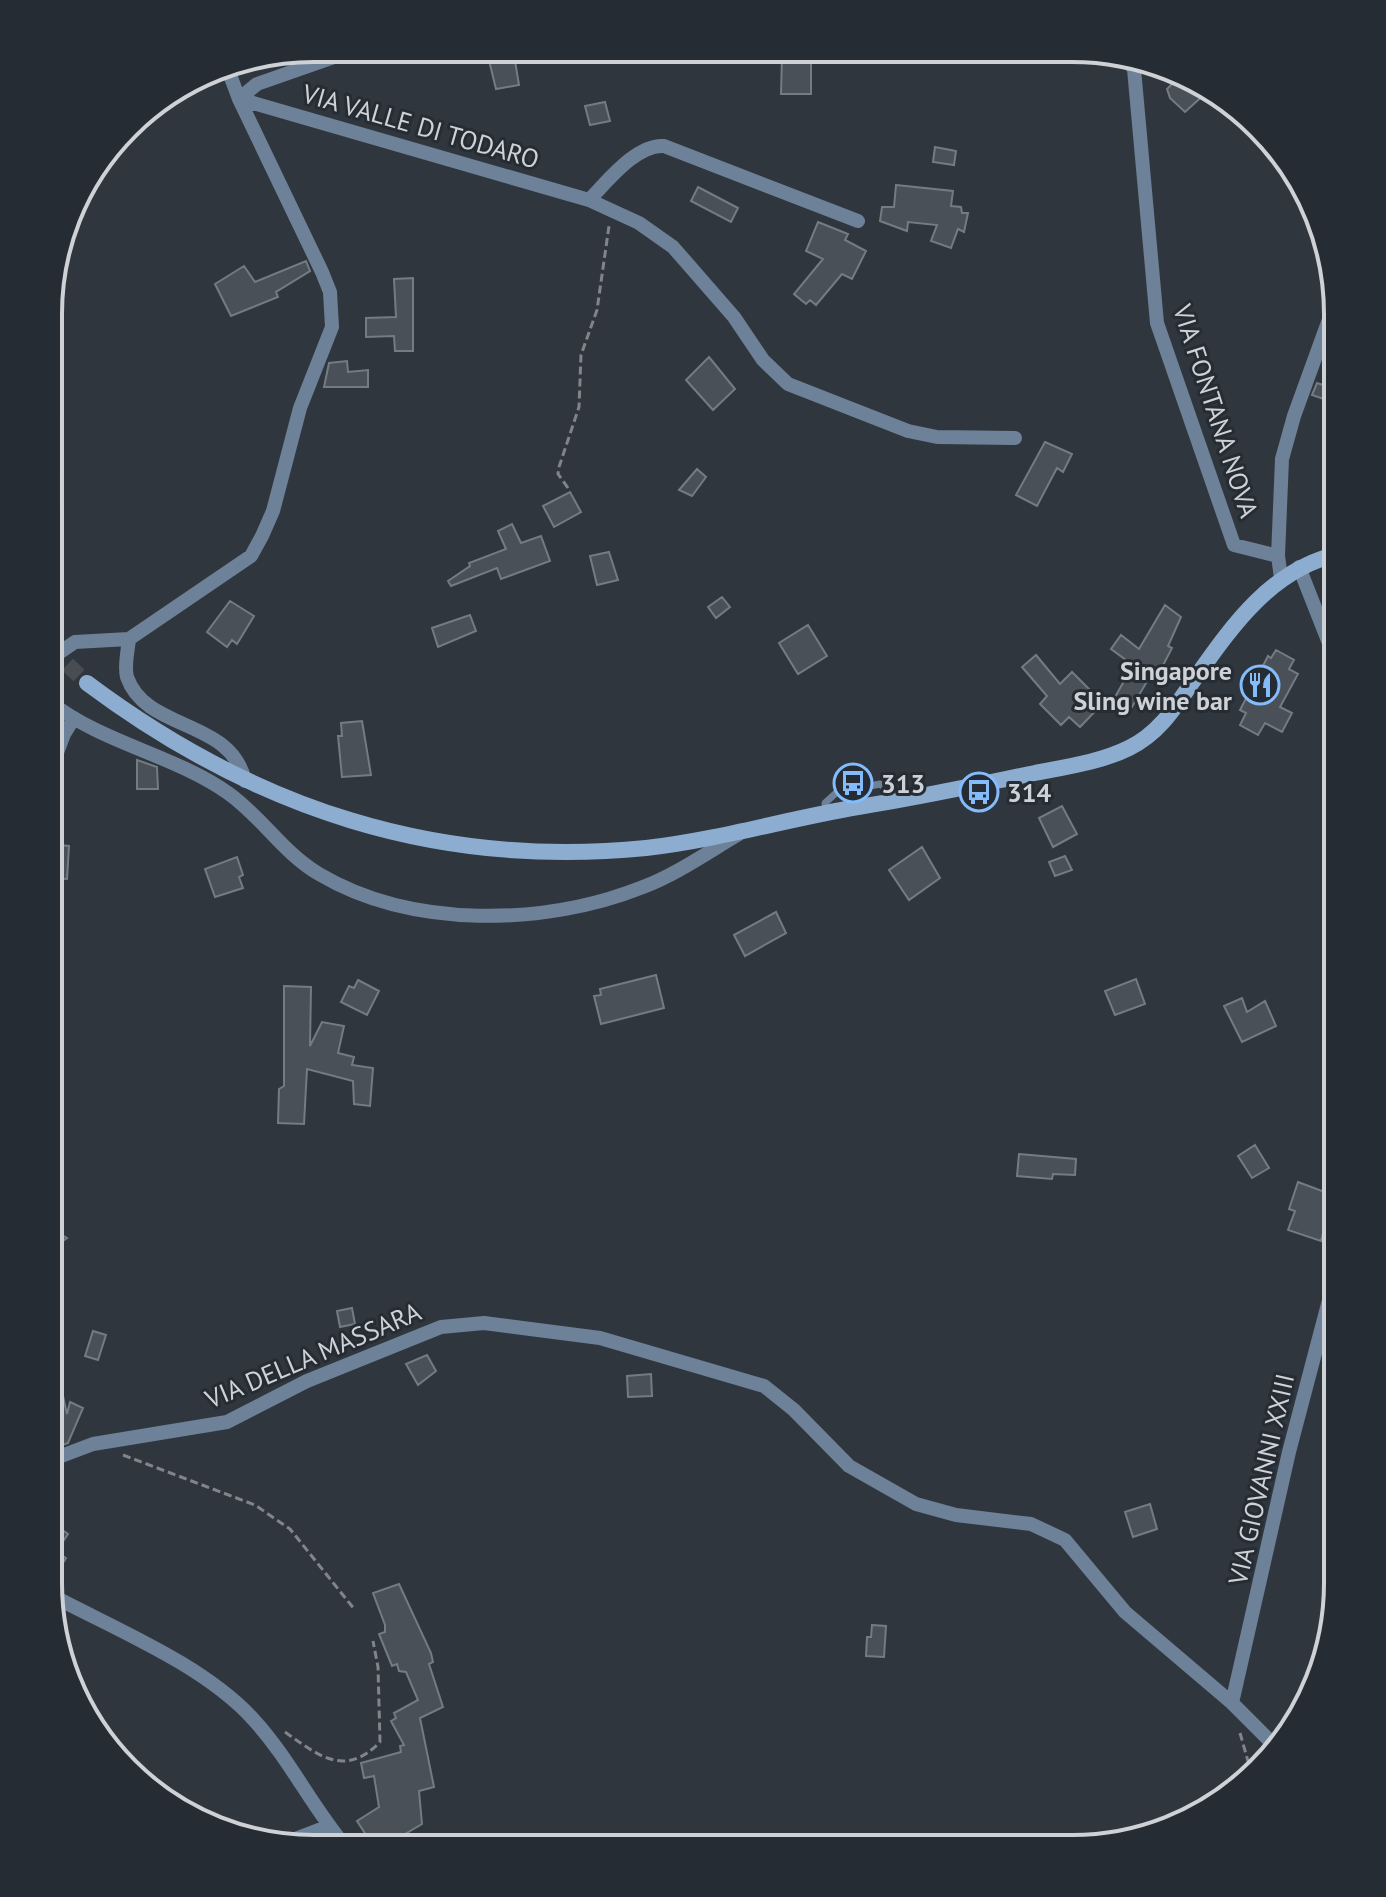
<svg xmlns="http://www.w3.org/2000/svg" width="1386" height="1897" font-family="'PT Sans',sans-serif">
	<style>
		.building { fill: #495058; stroke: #737b83; stroke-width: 2 }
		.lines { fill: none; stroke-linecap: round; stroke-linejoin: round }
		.secondary-tunnel { stroke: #484d54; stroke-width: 16; stroke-dasharray: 16 8; stroke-linecap: butt }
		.path { stroke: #80858b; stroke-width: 3; stroke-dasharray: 8 4; stroke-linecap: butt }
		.service { stroke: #6d8198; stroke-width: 7 }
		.minor { stroke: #6d8198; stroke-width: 14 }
		.secondary { stroke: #8cacd0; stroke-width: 16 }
		.labels { text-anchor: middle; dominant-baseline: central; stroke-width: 6; stroke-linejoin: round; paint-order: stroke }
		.street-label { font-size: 26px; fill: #ced2d7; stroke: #262c33 }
		.poi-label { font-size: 26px; font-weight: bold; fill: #ced2d7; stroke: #262c33; text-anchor: start }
		.rim { fill: none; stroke: #ced2d7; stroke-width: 4 }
	</style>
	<rect width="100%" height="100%" fill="#30363d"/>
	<path class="building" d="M 486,48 L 513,49 L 519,85 L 496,89 Z
		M 782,56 L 811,56 L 811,94 L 781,94 Z
		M 1177,79 L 1207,92 L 1185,112 L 1170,98 L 1167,89 Z
		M 605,102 L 610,121 L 590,125 L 585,106 Z
		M 935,147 L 956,151 L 954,165 L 933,162 Z
		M 896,185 L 953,191 L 951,206 L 961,207 L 962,213 L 968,213 L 964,232 L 958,229 L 951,248 L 931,241 L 937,225 L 908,222 L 907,231 L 880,221 L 882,207 L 894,207 Z
		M 698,187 L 738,208 L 731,222 L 691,201 Z
		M 818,222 L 848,234 L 845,240 L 866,251 L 852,279 L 842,274 L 816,305 L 810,300 L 806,304 L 794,294 L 823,259 L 806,251 Z
		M 306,261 L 310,271 L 276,292 L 278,297 L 231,316 L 215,284 L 244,266 L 255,282 Z
		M 413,278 L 413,351 L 395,351 L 394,336 L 366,337 L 366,318 L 396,317 L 394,279 Z
		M 709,357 L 735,389 L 713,410 L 686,380 Z
		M 347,361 L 348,372 L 368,370 L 368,387 L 324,387 L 329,363 Z
		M 1317,383 L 1338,390 L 1338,404 L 1312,395 Z
		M 1045,442 L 1072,454 L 1063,472 L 1057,468 L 1037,506 L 1016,495 Z
		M 697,469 L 706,477 L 692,496 L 679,490 Z
		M 570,492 L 581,512 L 554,527 L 543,506 Z
		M 512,524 L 521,543 L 541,536 L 550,561 L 501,579 L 497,568 L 451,586 L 448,581 L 470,566 L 469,563 L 506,549 L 498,531 Z
		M 609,552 L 618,580 L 597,585 L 590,556 Z
		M 722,597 L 730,607 L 716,618 L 708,607 Z
		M 230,601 L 254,616 L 237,644 L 232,640 L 227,647 L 207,632 Z
		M 1165,605 L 1181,617 L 1168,646 L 1172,648 L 1155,681 L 1149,678 L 1132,707 L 1115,697 L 1132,667 L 1130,663 L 1111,649 L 1121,635 L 1139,649 Z
		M 470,615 L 476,631 L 438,647 L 432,628 Z
		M 808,625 L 827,656 L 798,674 L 779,643 Z
		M 1276,650 L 1294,660 L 1289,669 L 1298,674 L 1280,707 L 1292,713 L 1282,732 L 1265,723 L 1258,735 L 1240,725 L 1246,713 L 1240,710 L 1268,656 L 1271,658 Z
		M 1036,655 L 1060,684 L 1072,672 L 1103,703 L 1080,727 L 1069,717 L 1061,725 L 1040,704 L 1047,696 L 1022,667 Z
		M 362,721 L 371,775 L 342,777 L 338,736 L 342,736 L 341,723 Z
		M 137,760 L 157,767 L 158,789 L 137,789 Z
		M 1062,806 L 1077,834 L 1053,847 L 1039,818 Z
		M 49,844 L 69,846 L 67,879 L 49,878 Z
		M 922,847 L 940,878 L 909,900 L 889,870 Z
		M 1065,856 L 1072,870 L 1055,876 L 1049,862 Z
		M 237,857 L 243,875 L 239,877 L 243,888 L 215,897 L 205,869 Z
		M 776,912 L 786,933 L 745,956 L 734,935 Z
		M 656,975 L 664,1008 L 601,1024 L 594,996 L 601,995 L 600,989 Z
		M 1136,979 L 1145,1004 L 1115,1015 L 1105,991 Z
		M 358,980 L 379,991 L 367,1015 L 341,1002 L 349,986 L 354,988 Z
		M 284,986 L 311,987 L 310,1046 L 322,1022 L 344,1026 L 338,1053 L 354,1057 L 352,1065 L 373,1068 L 370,1106 L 354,1104 L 353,1081 L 307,1069 L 304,1124 L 278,1123 L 279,1089 L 284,1086 Z
		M 1242,998 L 1247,1012 L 1265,1001 L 1276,1026 L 1242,1042 L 1224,1006 Z
		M 1255,1145 L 1269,1168 L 1252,1178 L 1238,1156 Z
		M 1019,1154 L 1076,1159 L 1075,1175 L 1053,1174 L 1052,1179 L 1017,1176 Z
		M 1298,1182 L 1333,1195 L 1321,1241 L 1288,1230 L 1295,1211 L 1289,1209 Z
		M 49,1227 L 67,1238 L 49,1251 Z
		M 352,1308 L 355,1324 L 340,1327 L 337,1311 Z
		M 93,1331 L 106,1335 L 98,1360 L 85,1356 Z
		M 427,1355 L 436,1371 L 418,1385 L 406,1364 Z
		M 651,1374 L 652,1396 L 628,1397 L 627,1376 Z
		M 59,1378 L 67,1414 L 70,1402 L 83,1408 L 68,1443 L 60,1446 L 57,1444 L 62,1430 L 48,1424 L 48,1402 Z
		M 1150,1504 L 1157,1529 L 1133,1537 L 1125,1512 Z
		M 48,1520 L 68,1534 L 56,1552 L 66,1558 L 49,1586 Z
		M 399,1584 L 431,1653 L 433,1662 L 429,1664 L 443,1707 L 420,1718 L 434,1787 L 419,1791 L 422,1824 L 383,1847 L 374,1847 L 357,1821 L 379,1807 L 374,1776 L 364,1778 L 361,1763 L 401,1752 L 400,1746 L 404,1745 L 391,1721 L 396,1718 L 394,1713 L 418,1700 L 406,1672 L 399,1671 L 397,1664 L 392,1666 L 379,1634 L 385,1632 L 385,1625 L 373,1593 Z
		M 872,1625 L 886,1626 L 884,1657 L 866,1656 L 867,1637 L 871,1637 Z"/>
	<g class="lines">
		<path class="secondary-tunnel" d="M 50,648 L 87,683"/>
		<path class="path" d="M 568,488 L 558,474 L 559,467 L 579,407 L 581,355 L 597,310 L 609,226
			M 123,1455 L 255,1505 L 290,1529 L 355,1610
			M 285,1732 C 319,1756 345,1778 380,1742 L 378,1667 L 373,1641
			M 1240,1733 L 1250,1768"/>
		<path class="service" d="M 826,811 L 825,803 L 836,793 L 880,784 L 884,787 L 889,800"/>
		<path class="minor" d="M 1125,58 L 1134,69 L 1157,323 L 1234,545 L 1278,556 L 1281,578
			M 226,64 L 239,99 L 322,272 L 330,292 L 332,327 L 300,408 L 273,511 L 262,536 L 251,556 L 129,639 C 128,650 124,666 127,677 C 146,732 231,718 245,781
			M 239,99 L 589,200 C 607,182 636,144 664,146 L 858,221
			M 239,99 L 257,84 L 360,48
			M 589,200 L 639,223 L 673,247 L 734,317 L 763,360 L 788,384 L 908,431 L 937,437 L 1015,438
			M 1278,556 L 1282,459 L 1294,416 L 1335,303
			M 1299,567 L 1338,666
			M 50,659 L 75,642 L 129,639
			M 50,702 C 102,743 174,755 228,793 C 262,817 283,853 319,874 C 412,929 545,926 643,887 C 677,874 708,852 739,834
			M 49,774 L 64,734 L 74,718
			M 48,1461 L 93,1444 L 227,1422 L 307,1381 L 441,1327 L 484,1323 L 600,1338 L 764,1386 L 794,1410 L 849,1466 L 916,1504 L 956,1515 L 1031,1524 L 1065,1540 L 1125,1612 L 1232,1703 L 1275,1746
			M 51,1595 C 115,1629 204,1665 253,1719 C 289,1758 312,1807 346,1847
			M 1232,1703 L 1289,1452 L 1338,1266
			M 277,1846 L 329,1826"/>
		<path class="secondary" d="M 87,683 C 254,808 436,869 646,848 C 717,840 787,819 858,807 C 917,798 976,785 1035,773 C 1066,767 1101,762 1129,748 C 1158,734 1174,709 1191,684 C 1230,629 1269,570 1338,554"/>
	</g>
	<defs>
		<g id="restaurant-ring" transform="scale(2)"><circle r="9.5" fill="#262c33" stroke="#84bbfb" stroke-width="1.5"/><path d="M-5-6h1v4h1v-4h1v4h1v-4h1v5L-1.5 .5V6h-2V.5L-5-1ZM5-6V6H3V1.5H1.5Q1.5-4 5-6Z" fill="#84bbfb"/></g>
		<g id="bus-ring" transform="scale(2)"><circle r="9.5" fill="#262c33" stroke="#84bbfb" stroke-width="1.5"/><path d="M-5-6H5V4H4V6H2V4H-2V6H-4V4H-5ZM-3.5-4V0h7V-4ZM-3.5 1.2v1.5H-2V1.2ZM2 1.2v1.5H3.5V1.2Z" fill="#84bbfb"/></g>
	</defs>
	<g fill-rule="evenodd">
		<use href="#restaurant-ring" x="1260" y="685"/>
		<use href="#bus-ring" x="853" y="783"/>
		<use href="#bus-ring" x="979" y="792"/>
	</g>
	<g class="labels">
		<g class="street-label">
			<text transform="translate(421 126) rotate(16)">VIA VALLE DI TODARO</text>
			<text transform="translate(1216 411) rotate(72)">VIA FONTANA NOVA</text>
			<text transform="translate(313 1355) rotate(-23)">VIA DELLA MASSARA</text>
			<text transform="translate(1261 1479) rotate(-77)">VIA GIOVANNI XXIII</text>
		</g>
		<g class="poi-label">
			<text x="1232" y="670" text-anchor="end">Singapore<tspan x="1232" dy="30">Sling wine bar</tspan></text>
			<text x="881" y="783">313</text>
			<text x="1007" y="792">314</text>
		</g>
	</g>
	<path d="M0 0H1386V1897H0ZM314 62H1072A252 252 0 0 1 1324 314V1583A252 252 0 0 1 1072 1835H314A252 252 0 0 1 62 1583V314A252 252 0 0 1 314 62Z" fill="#262c33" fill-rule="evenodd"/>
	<path class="rim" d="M314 62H1072A252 252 0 0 1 1324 314V1583A252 252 0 0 1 1072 1835H314A252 252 0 0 1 62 1583V314A252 252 0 0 1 314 62Z"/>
</svg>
